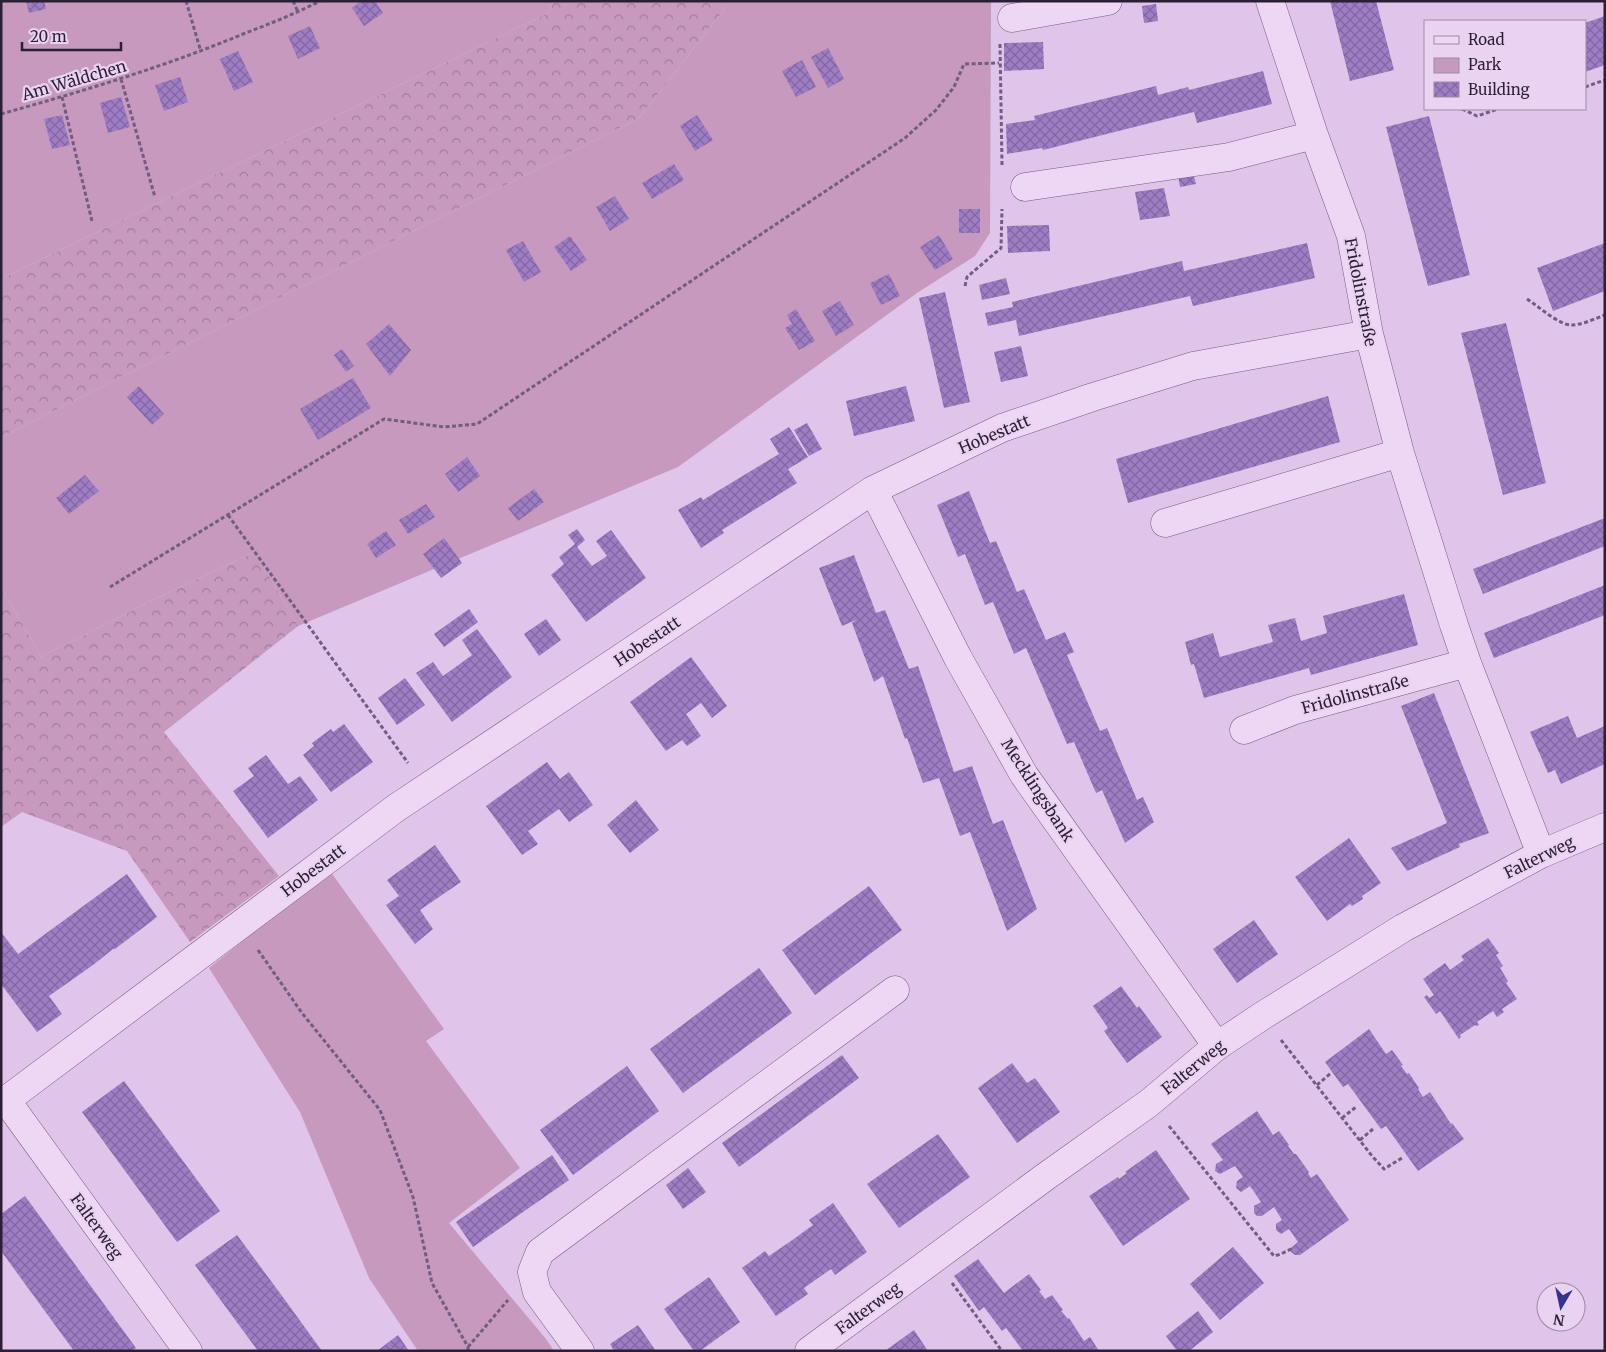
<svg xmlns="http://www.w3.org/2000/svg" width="1606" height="1352" font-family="Merriweather,serif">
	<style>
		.green { fill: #c799bf }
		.forest { fill: url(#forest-crowns) }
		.building { fill: url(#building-cross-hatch) }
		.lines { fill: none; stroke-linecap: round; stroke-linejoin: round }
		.minor-casing { stroke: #725c82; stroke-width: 29 }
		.path { stroke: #725c82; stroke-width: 3; stroke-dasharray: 4 2.5; stroke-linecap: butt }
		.minor { stroke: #eed6f5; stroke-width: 28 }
		.labels { text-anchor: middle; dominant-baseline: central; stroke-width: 4.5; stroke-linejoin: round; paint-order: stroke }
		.street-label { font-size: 16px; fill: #2a1f34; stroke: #ead3f2 }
	</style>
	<defs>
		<pattern id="forest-crowns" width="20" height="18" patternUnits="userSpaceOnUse" patternTransform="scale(1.25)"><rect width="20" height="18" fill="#c799bf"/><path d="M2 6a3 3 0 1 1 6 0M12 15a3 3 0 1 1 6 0" fill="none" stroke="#a27c9c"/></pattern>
		<pattern id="building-cross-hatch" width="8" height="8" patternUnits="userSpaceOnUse" patternTransform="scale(1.25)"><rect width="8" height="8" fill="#9e7dc4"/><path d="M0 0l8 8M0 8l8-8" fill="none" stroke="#8166a0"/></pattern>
	</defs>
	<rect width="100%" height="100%" fill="#e0c4ea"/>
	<path class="green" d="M 1,1 L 554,1 L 548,13 L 1,279 Z
		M 731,1 L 991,1 L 990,233 L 975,256 L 917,293 L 678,467 L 298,626 L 255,552 L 157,598 L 41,657 L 1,587 L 1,437 L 639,118 Z
		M 330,871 L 444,1029 L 426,1041 L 520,1168 L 449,1223 L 546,1339 L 554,1351 L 418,1351 L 369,1278 L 300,1112 L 209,968 Z"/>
	<path class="forest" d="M 554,1 L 731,1 L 639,118 L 1,437 L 1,279 L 548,13 Z
		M 255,552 L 298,626 L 164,732 L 279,876 L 190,942 L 127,851 L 22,812 L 1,827 L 1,587 L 41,657 L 157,598 Z"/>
	<path class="building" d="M 26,1 L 44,1 L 46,9 L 29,13 Z
		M 361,1 L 375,1 L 383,13 L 364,26 L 352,8 Z
		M 1330,1 L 1376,1 L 1394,70 L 1350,81 Z
		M 1156,4 L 1158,21 L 1144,23 L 1142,6 Z
		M 1605,16 L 1605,65 L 1585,72 L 1585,23 Z
		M 310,26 L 320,48 L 298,59 L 288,36 Z
		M 1043,42 L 1044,69 L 1004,71 L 1004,43 Z
		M 828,48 L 844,79 L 828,88 L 811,57 Z
		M 238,51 L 253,82 L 234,91 L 220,59 Z
		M 802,60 L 816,87 L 796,97 L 782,71 Z
		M 1263,71 L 1272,104 L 1197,123 L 1194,112 L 1043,150 L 1042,148 L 1007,154 L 1006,124 L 1035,120 L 1034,116 L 1156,86 L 1158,95 L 1188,87 L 1189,90 Z
		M 180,77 L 188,102 L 164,111 L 155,85 Z
		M 121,97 L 130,127 L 108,133 L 100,103 Z
		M 62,115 L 70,145 L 52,149 L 44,119 Z
		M 697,115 L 713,140 L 695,151 L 680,126 Z
		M 1429,116 L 1470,275 L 1428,286 L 1386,127 Z
		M 674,164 L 684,180 L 652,199 L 642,183 Z
		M 1193,173 L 1196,184 L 1180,187 L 1178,175 Z
		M 1164,188 L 1170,216 L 1140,220 L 1135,192 Z
		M 615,196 L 629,219 L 610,231 L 596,207 Z
		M 959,209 L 980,209 L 980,233 L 959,233 Z
		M 1049,225 L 1050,251 L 1008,253 L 1007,226 Z
		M 939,235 L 953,259 L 935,270 L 920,247 Z
		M 570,236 L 587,260 L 571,271 L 554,247 Z
		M 523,241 L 541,272 L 524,282 L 506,250 Z
		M 1307,243 L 1315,278 L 1193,306 L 1190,296 L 1019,336 L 1016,320 L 988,326 L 985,313 L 1013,307 L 1012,302 L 1182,261 L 1184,271 Z
		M 1605,243 L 1605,291 L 1553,311 L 1537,268 Z
		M 889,274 L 900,296 L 881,305 L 870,283 Z
		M 1006,278 L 1010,294 L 982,300 L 979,285 Z
		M 945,292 L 970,402 L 944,408 L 919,298 Z
		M 840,301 L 854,325 L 836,336 L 822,311 Z
		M 796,309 L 815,341 L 799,350 L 785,328 L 792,324 L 787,315 Z
		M 1506,323 L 1546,483 L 1503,495 L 1461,333 Z
		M 389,324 L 411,350 L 390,376 L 366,344 Z
		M 1021,346 L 1028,376 L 1001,382 L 994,352 Z
		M 342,349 L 354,366 L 346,372 L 334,355 Z
		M 353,378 L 371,408 L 318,440 L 300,409 Z
		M 139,386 L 164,414 L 152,425 L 127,397 Z
		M 906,386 L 915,421 L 854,436 L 846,401 Z
		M 1328,396 L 1340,442 L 1128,503 L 1116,459 Z
		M 807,423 L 822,449 L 809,456 L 794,430 Z
		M 789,427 L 808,457 L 788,469 L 797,483 L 722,530 L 724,533 L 701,548 L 678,510 L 701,497 L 703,500 L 779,454 L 770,439 Z
		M 467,457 L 480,476 L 458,492 L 445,474 Z
		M 85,475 L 99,491 L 69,514 L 56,498 Z
		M 534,489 L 544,502 L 518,521 L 508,508 Z
		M 969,491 L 990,543 L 996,541 L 1017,592 L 1024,589 L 1046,640 L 1065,632 L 1074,652 L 1067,655 L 1100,731 L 1107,728 L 1137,800 L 1143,797 L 1154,822 L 1125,843 L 1102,790 L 1096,793 L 1074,742 L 1067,744 L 1026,648 L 1014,654 L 993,602 L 985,605 L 965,554 L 958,557 L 937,505 Z
		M 426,504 L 435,517 L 408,534 L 399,520 Z
		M 1605,518 L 1605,546 L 1483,594 L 1473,569 Z
		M 577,529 L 585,540 L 577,547 L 592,566 L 607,556 L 596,541 L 611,530 L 646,578 L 586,622 L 551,575 L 564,564 L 559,557 L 575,544 L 568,535 Z
		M 386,531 L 396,545 L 376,558 L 367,544 Z
		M 444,538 L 462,563 L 441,578 L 423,554 Z
		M 854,555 L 876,613 L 885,610 L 909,669 L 918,666 L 954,772 L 972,766 L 993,824 L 1003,820 L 1037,909 L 1007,931 L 970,832 L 960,836 L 939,778 L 923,783 L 907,738 L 905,739 L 883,676 L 874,682 L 852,623 L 856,620 L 842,626 L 819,568 Z
		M 1605,585 L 1605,615 L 1494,658 L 1484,633 Z
		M 1404,594 L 1418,645 L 1311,675 L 1309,668 L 1204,698 L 1194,664 L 1191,665 L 1185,642 L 1213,633 L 1220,657 L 1273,642 L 1268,625 L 1295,618 L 1301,641 L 1327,633 L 1323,616 Z
		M 469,609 L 478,622 L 444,647 L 434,634 Z
		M 546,619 L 561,640 L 539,656 L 524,634 Z
		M 477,629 L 512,677 L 452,722 L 416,673 L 433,662 L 443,676 L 457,666 L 472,655 L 462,640 Z
		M 691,657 L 727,706 L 712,718 L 701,703 L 686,714 L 701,736 L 687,746 L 682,740 L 666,751 L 630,702 Z
		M 405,678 L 425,705 L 397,725 L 378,698 Z
		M 1434,693 L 1489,833 L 1459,844 L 1460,847 L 1407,871 L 1391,848 L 1447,823 L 1401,706 Z
		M 1568,716 L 1577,738 L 1605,726 L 1605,764 L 1561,784 L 1555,770 L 1548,773 L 1530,732 Z
		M 344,724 L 373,762 L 331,792 L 303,755 L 314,746 L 312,743 L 331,729 L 333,732 Z
		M 266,755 L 288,784 L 300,776 L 318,800 L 268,838 L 233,791 L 254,776 L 248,768 Z
		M 547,762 L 560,779 L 569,772 L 593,805 L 569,822 L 559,809 L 528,831 L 538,844 L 522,855 L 486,806 Z
		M 636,800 L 659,830 L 630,853 L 607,825 Z
		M 1349,838 L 1381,883 L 1362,896 L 1363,899 L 1352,906 L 1350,904 L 1327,921 L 1295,877 Z
		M 435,845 L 461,882 L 420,910 L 433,929 L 415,944 L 386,905 L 399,896 L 387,880 Z
		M 127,874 L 157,917 L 115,949 L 113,949 L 93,965 L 49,996 L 62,1014 L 37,1032 L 1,984 L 1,932 L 18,954 Z
		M 869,886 L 902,930 L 815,995 L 782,950 Z
		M 1254,920 L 1278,954 L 1237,983 L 1213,949 Z
		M 1488,938 L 1499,953 L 1496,955 L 1503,966 L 1500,968 L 1508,981 L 1506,983 L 1517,999 L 1502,1009 L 1504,1012 L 1497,1017 L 1493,1011 L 1477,1022 L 1479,1025 L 1477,1026 L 1475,1025 L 1460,1035 L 1461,1037 L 1459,1039 L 1440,1011 L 1436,1014 L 1424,997 L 1427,995 L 1429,998 L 1434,995 L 1423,979 L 1445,963 L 1450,970 L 1464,960 L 1461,956 Z
		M 759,968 L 792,1013 L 683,1093 L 650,1049 Z
		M 1121,986 L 1137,1008 L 1139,1006 L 1162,1037 L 1127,1063 L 1104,1031 L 1108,1028 L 1093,1006 Z
		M 1369,1029 L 1386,1054 L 1392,1050 L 1403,1065 L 1401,1066 L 1407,1074 L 1409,1073 L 1419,1088 L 1418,1089 L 1423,1097 L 1430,1092 L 1451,1124 L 1452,1123 L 1464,1139 L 1418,1171 L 1386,1126 L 1381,1129 L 1348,1084 L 1343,1087 L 1325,1062 Z
		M 842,1055 L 859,1078 L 739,1167 L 722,1143 Z
		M 1012,1063 L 1027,1083 L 1035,1078 L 1060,1112 L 1017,1143 L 978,1088 Z
		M 627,1066 L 659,1111 L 573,1175 L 540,1130 Z
		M 124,1081 L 220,1211 L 177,1242 L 82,1112 Z
		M 1257,1111 L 1273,1135 L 1279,1131 L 1289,1145 L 1288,1146 L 1294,1154 L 1296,1154 L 1309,1172 L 1308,1173 L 1311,1178 L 1317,1174 L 1349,1220 L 1300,1255 L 1295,1255 L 1291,1252 L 1291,1248 L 1298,1242 L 1289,1229 L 1281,1234 L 1276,1230 L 1276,1224 L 1282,1220 L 1274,1207 L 1262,1216 L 1257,1216 L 1254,1213 L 1254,1206 L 1261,1202 L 1250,1186 L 1241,1192 L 1236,1188 L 1237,1181 L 1243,1177 L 1235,1166 L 1220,1174 L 1215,1171 L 1216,1164 L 1223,1160 L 1211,1144 Z
		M 938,1134 L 970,1177 L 899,1228 L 867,1184 Z
		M 1156,1150 L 1190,1199 L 1123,1246 L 1089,1196 L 1118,1177 L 1119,1179 L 1127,1173 L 1125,1172 Z
		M 552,1155 L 569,1180 L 473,1247 L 456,1222 Z
		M 688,1168 L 706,1192 L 683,1209 L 666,1185 Z
		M 25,1196 L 136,1348 L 132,1351 L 74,1351 L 1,1251 L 1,1214 Z
		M 833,1203 L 867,1252 L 835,1275 L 831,1269 L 804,1288 L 808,1294 L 776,1316 L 742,1268 L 765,1251 L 769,1256 L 791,1241 L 813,1225 L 809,1220 Z
		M 237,1235 L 285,1300 L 322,1351 L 258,1351 L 211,1287 L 195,1265 Z
		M 1233,1247 L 1264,1283 L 1220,1320 L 1190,1284 Z
		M 978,1259 L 1004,1293 L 1029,1274 L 1041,1290 L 1039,1291 L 1045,1299 L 1052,1295 L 1063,1310 L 1061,1311 L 1068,1319 L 1069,1318 L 1084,1341 L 1090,1337 L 1099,1351 L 1023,1351 L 1006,1328 L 1002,1331 L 984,1307 L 979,1311 L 954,1276 Z
		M 709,1277 L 740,1322 L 700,1351 L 694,1351 L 664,1309 Z
		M 1198,1311 L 1213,1332 L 1189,1351 L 1177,1351 L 1166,1336 Z
		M 638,1325 L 656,1351 L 614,1351 L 610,1344 Z
		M 914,1330 L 928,1351 L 885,1351 L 889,1348 Z
		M 398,1335 L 409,1351 L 377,1351 Z"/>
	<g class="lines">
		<g class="minor-casing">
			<path id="minor" d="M 1270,1 L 1314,135 L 1351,236 L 1369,334 L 1400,453 L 1454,625 L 1467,663 L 1541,854
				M 1012,18 L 1108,1
				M 1025,187 L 1229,157 L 1314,135
				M 873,490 L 958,658 L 1024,775 L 1217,1046
				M 1165,523 L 1400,453
				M 1244,730 L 1295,710 L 1467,663
				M 6,1100 L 188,1351
				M 1,1104 L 396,808 L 873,490 L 1002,428 L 1093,397 L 1193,366 L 1369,334
				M 580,1351 L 537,1292 L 532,1272 L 540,1252 L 895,990
				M 809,1351 L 1045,1177 L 1149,1103 L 1217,1046 L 1262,1016 L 1403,928 L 1541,854 L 1605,827"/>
		</g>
		<path class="path" d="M 186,1 L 201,52
			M 293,1 L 298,12
			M 1000,44 L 1002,165
			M 121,79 L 155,197
			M 1585,87 L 1605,80
			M 62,97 L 92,221
			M 1462,109 L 1477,116 L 1498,109
			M 1,114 C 83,91 164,67 243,34 C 269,24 295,14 320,1
			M 965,286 L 967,277 L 1001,248 L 1002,209
			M 1527,299 C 1538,306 1559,325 1571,325 C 1582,325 1594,319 1605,315
			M 228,515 L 408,763
			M 110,587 L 384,419 L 444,427 L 477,424 L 905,138 L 936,110 L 954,87 L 964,64 L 999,63
			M 258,950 L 302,1013 L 380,1110 L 413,1197 L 432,1283 L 468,1347 L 468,1351
			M 1281,1040 L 1372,1156 L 1384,1169 L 1402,1158
			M 1317,1085 L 1331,1073
			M 1342,1118 L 1356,1107
			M 1169,1126 L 1274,1256 L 1281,1254 L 1293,1248
			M 1360,1140 L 1373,1129
			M 952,1283 L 1002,1351
			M 468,1347 L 508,1300"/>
		<use href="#minor" class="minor"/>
	</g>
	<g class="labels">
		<g class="street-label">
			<text transform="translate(74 80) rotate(-16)">Am Wäldchen</text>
			<text transform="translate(1361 292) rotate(79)">Fridolinstraße</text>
			<text transform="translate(994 434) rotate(-23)">Hobestatt</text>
			<text transform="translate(647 641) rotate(-34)">Hobestatt</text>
			<text transform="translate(1355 694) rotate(-15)">Fridolinstraße</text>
			<text transform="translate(1038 790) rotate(57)">Mecklingsbank</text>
			<text transform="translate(1539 857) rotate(-26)">Falterweg</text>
			<text transform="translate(313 870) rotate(-37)">Hobestatt</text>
			<text transform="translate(1193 1067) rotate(-39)">Falterweg</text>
			<text transform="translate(97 1226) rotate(54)">Falterweg</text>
			<text transform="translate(868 1308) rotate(-36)">Falterweg</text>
		</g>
	</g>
	<rect width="1606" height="1352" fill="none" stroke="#2a1f34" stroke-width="5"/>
	<rect x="1424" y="20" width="162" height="90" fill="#ead3f2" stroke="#9d8ba6"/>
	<rect x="1434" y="36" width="25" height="8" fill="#eed6f5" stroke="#9d8ba6"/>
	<text x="1468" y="45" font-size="15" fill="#2a1f34">Road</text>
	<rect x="1434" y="58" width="25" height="15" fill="#c799bf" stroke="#9d8ba6"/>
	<text x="1468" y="70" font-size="15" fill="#2a1f34">Park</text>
	<rect x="1434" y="82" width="25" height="15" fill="url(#building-cross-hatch)" stroke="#9d8ba6"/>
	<text x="1468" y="95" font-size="15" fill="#2a1f34">Building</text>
	<g transform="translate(1561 1307) rotate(189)"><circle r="24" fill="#ead3f2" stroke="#9d8ba6"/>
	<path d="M0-4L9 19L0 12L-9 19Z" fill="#36328c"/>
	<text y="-8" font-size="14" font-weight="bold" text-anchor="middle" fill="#2a1f34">N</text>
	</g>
	<path d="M22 42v8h99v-8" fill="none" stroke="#2a1f34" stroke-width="2.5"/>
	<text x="30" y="42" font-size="15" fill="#2a1f34" stroke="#ead3f2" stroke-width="4" paint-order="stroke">20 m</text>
</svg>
